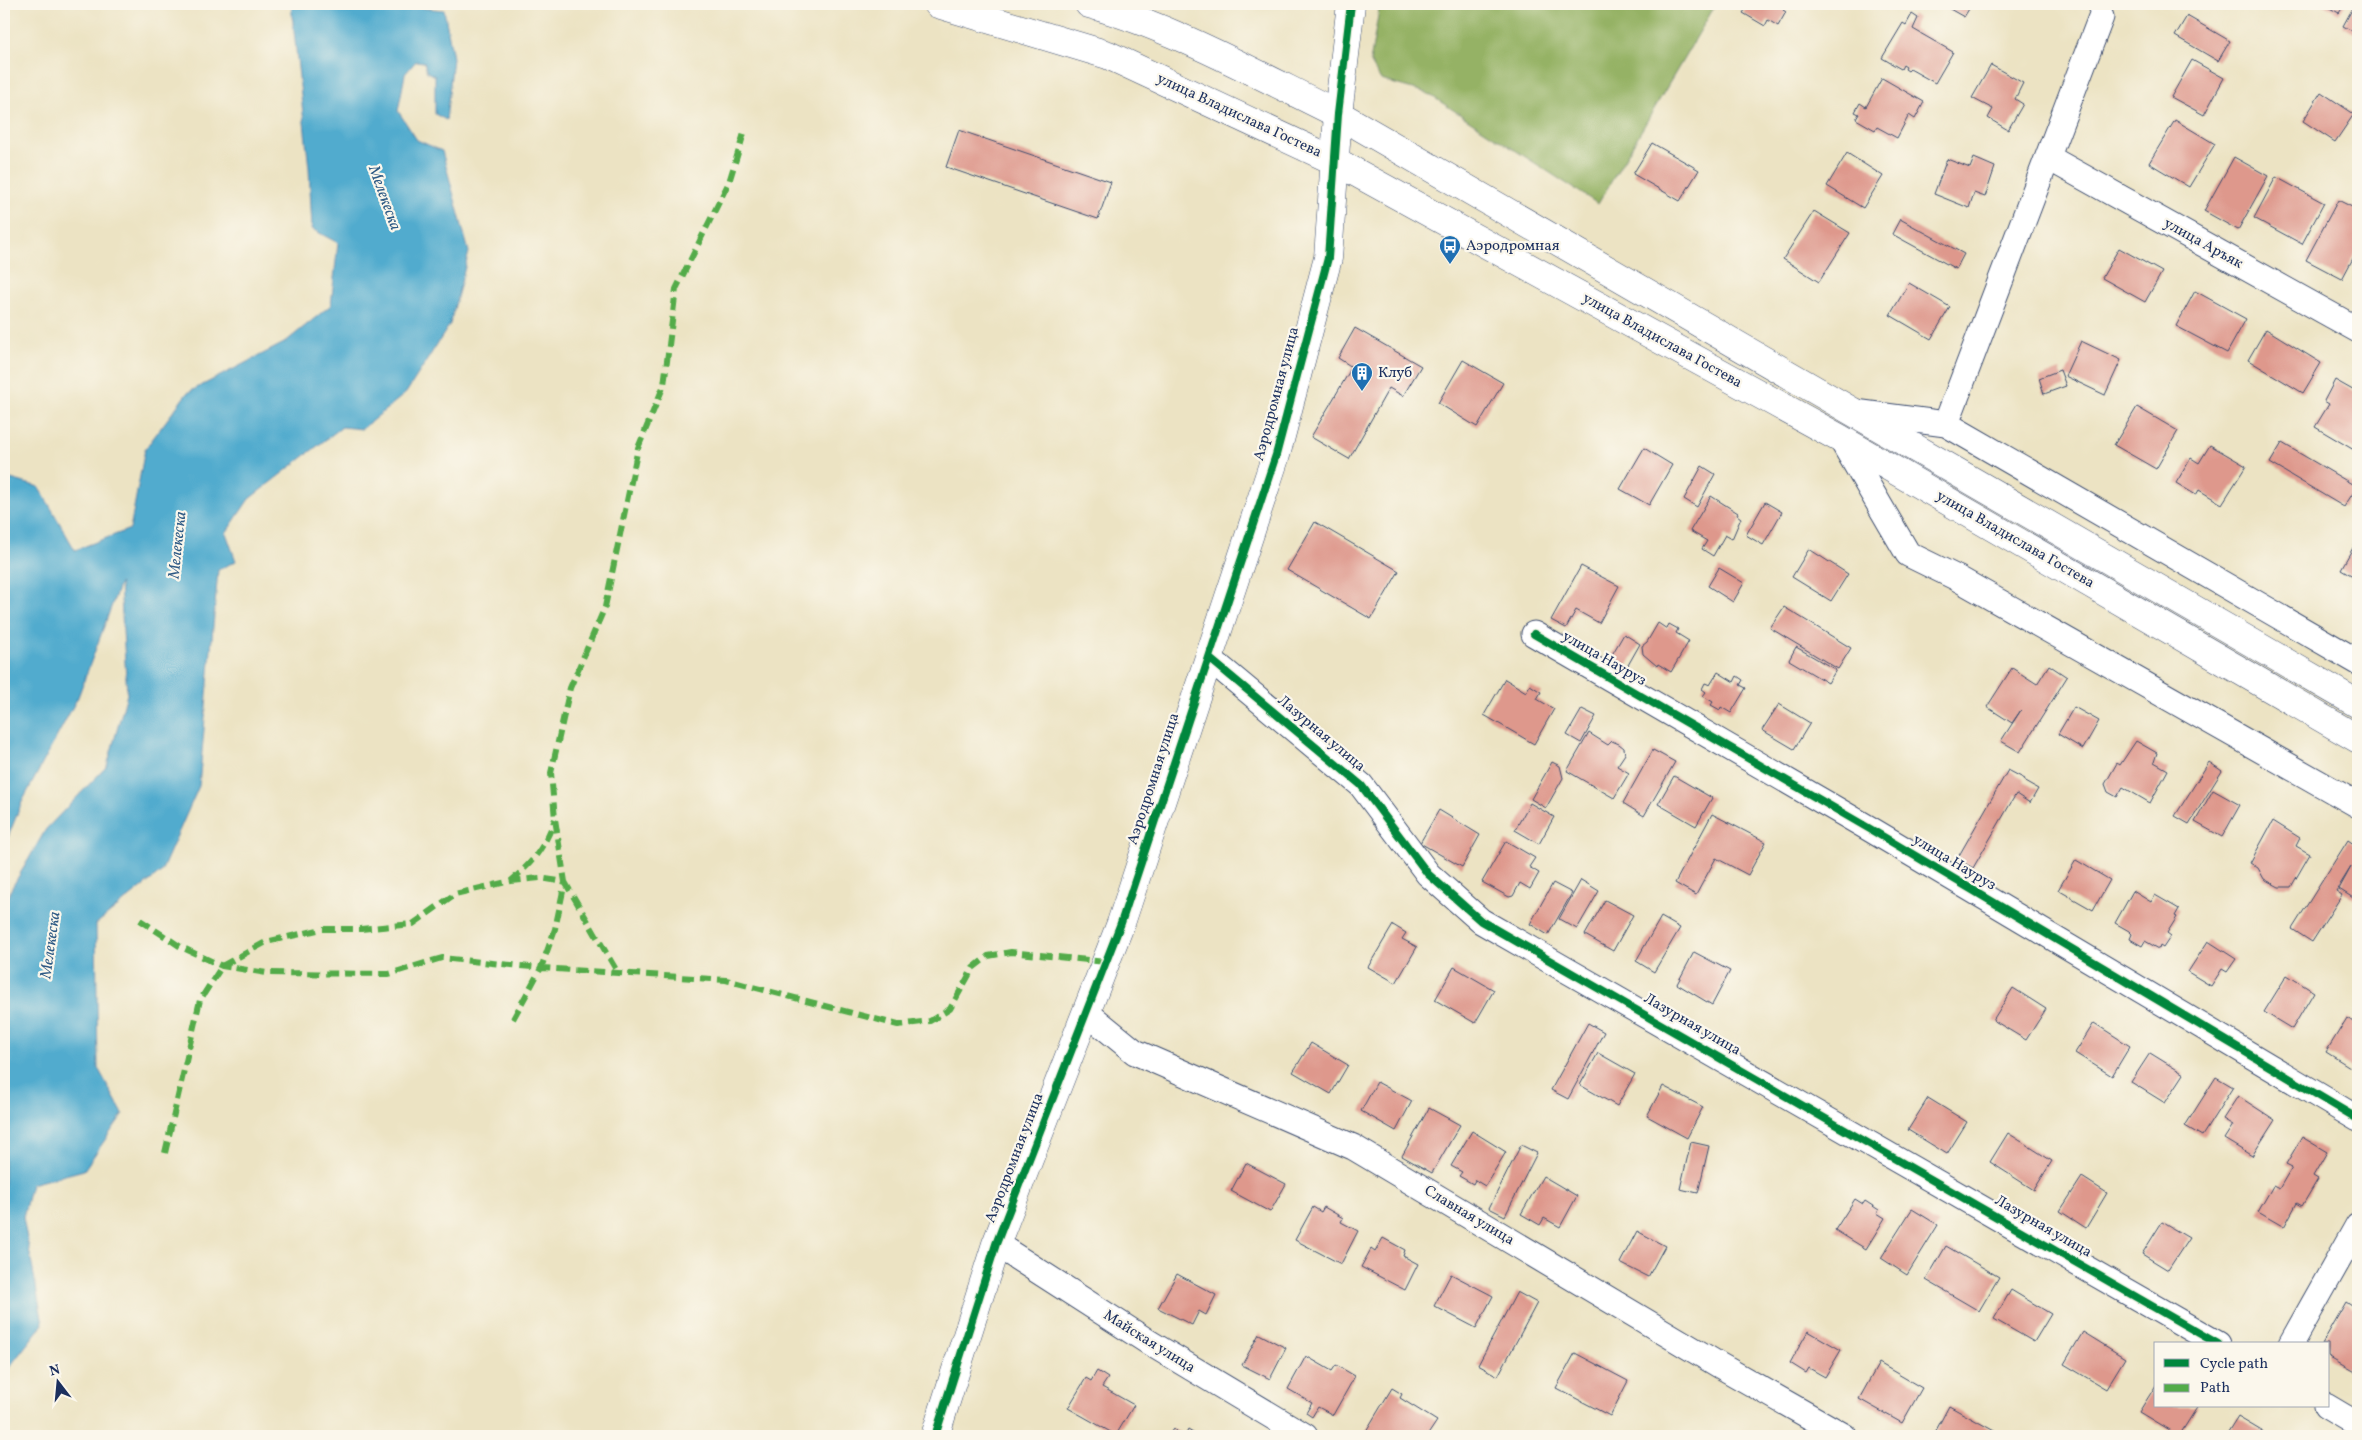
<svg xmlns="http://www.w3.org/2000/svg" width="2362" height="1440" font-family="Vollkorn,serif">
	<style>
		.forest { fill: #95b265; stroke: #587062 }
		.water { fill: #51abce; stroke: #366d96 }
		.building { fill: #de988c }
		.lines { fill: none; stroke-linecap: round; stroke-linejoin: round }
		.minor-casing { stroke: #3a4a6d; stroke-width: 27 }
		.tertiary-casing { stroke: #3a4a6d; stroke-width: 29 }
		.secondary-casing { stroke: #3a4a6d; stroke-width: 29 }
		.minor { stroke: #fff; stroke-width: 25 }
		.tertiary { stroke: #fff; stroke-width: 28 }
		.secondary { stroke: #fff; stroke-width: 28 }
		.quiet { stroke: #52ab49; stroke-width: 6; stroke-dasharray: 12 6; stroke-linecap: butt }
		.cycleway-casing { stroke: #fbf7ec; stroke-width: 11 }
		.cycleway { stroke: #00873e; stroke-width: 8 }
		.labels { text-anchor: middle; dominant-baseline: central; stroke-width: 4.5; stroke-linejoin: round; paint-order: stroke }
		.street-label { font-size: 15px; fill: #1b2f5e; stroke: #fbf7ec }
		.poi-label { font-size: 15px; fill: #1b2f5e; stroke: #fbf7ec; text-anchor: start }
		.water-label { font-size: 16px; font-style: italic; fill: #2e5a85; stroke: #fbf7ec }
	</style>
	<rect width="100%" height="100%" fill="#fbf7ec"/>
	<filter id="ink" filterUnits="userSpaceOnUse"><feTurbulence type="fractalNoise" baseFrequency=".02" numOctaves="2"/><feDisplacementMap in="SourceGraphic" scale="10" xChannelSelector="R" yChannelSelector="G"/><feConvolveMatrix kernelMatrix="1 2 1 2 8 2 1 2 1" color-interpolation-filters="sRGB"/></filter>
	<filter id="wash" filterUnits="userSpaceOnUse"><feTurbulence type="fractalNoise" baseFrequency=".0096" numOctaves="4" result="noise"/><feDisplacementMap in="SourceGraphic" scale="20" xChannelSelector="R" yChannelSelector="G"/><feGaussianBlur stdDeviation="1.12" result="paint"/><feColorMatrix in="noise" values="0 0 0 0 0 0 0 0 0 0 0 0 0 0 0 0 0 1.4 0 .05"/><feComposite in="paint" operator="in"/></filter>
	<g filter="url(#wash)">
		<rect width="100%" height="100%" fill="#ece3c3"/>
		<path class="forest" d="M 1380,4 L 1716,4 L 1598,204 L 1427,93 L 1381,80 L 1370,62 Z"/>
		<path class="water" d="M 291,4 L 420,4 L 423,8 L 444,10 L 453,58 L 446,120 L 435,114 L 435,76 L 427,72 L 424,62 L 416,61 L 405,74 L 398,111 L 417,140 L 442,151 L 469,252 L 450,324 L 406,393 L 362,429 L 342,427 L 249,499 L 226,533 L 236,561 L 218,570 L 199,786 L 161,872 L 96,924 L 98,1068 L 123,1114 L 84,1170 L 31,1184 L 23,1217 L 43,1324 L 4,1374 L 4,913 L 10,891 L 46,829 L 107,766 L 127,694 L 120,583 L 78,697 L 22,802 L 4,847 L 4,477 L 39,487 L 75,550 L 130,529 L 145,449 L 187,393 L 284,343 L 331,305 L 338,243 L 312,229 L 309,168 Z"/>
		<g id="blocks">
			<path class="building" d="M 1742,4 L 1787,4 L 1783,10 L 1786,12 L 1778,26 L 1768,20 L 1765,26 L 1743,13 L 1747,7 Z
				M 1941,4 L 1972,4 L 1964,17 Z
				M 2322,4 L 2345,4 L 2339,13 Z
				M 2355,4 L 2358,4 L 2358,34 L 2343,26 Z
				M 1912,14 L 1918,18 L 1913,29 L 1953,52 L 1935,83 L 1910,69 L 1908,71 L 1905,69 L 1906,67 L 1903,65 L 1901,69 L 1882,58 L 1903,23 L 1906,25 Z
				M 2187,16 L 2230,41 L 2218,61 L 2175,36 Z
				M 2192,60 L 2224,78 L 2204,115 L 2171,97 Z
				M 1991,65 L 2023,83 L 2015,99 L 2023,104 L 2008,130 L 1988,118 L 1993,109 L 1972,98 Z
				M 1882,78 L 1924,102 L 1915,119 L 1909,115 L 1897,138 L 1877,127 L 1875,130 L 1856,119 L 1859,114 L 1855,112 L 1860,103 L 1866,107 Z
				M 2321,92 L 2354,114 L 2335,142 L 2303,121 Z
				M 2175,120 L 2215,144 L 2189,187 L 2149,163 Z
				M 959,130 L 1111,182 L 1098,219 L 946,167 Z
				M 1652,143 L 1699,170 L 1680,201 L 1633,174 Z
				M 1847,153 L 1883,176 L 1863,208 L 1827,186 Z
				M 2234,157 L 2268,176 L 2238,230 L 2204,211 Z
				M 1974,158 L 1995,167 L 1985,197 L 1974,193 L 1969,208 L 1934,194 L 1947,159 L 1970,168 Z
				M 2276,177 L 2324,203 L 2302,244 L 2254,218 Z
				M 2338,200 L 2358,210 L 2358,249 L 2342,279 L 2306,260 Z
				M 1814,211 L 1850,233 L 1819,282 L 1783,259 Z
				M 1900,219 L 1964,254 L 1956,269 L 1892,234 Z
				M 2119,248 L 2162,272 L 2145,302 L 2102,278 Z
				M 1909,283 L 1950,307 L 1931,339 L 1890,315 Z
				M 2195,291 L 2246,319 L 2227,353 L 2176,326 Z
				M 1355,328 L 1421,366 L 1403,396 L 1389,388 L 1349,459 L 1311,437 L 1352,367 L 1338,358 Z
				M 2266,329 L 2321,363 L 2303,393 L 2248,360 Z
				M 2081,341 L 2121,360 L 2105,395 L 2065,376 Z
				M 1463,360 L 1503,383 L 1477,427 L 1438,403 Z
				M 2060,370 L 2066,386 L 2044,394 L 2039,378 Z
				M 2335,380 L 2358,393 L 2356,403 L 2358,404 L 2358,442 L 2354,450 L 2315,427 L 2329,404 L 2324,401 Z
				M 2137,407 L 2178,431 L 2156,469 L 2114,445 Z
				M 2282,443 L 2357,487 L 2344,507 L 2270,463 Z
				M 2210,445 L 2246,466 L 2222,504 L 2199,490 L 2196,495 L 2176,483 L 2191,458 L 2199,463 Z
				M 1644,448 L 1672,465 L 1649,505 L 1620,489 Z
				M 1702,466 L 1715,474 L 1697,507 L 1684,499 Z
				M 1711,496 L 1738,513 L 1737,515 L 1741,518 L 1732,539 L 1725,535 L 1713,556 L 1702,549 L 1707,541 L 1690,531 Z
				M 1765,502 L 1782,512 L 1763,545 L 1746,535 Z
				M 1315,522 L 1399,571 L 1371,619 L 1287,570 Z
				M 2358,539 L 2358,579 L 2341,569 Z
				M 1809,549 L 1848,574 L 1831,601 L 1792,577 Z
				M 1581,566 L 1619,586 L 1599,623 L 1576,610 L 1566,628 L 1551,620 Z
				M 1719,568 L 1744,583 L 1733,602 L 1708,586 Z
				M 1784,607 L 1851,648 L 1838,669 L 1770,628 Z
				M 1658,623 L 1667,629 L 1669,624 L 1678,629 L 1676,633 L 1689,641 L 1671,672 L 1658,664 L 1657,666 L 1643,654 L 1642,646 L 1647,642 Z
				M 1624,634 L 1640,644 L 1627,667 L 1610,658 Z
				M 1796,647 L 1836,670 L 1828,683 L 1789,660 Z
				M 2049,665 L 2067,677 L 2020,752 L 2001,741 L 2021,710 L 2012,723 L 1987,707 L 2012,668 L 2037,684 Z
				M 1718,672 L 1734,682 L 1737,676 L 1743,680 L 1740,685 L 1746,688 L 1731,713 L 1721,707 L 1720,710 L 1711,705 L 1713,702 L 1703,696 L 1706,692 L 1702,689 L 1705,683 L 1710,685 Z
				M 1505,679 L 1526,692 L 1530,685 L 1541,692 L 1537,699 L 1554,709 L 1534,744 L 1484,715 Z
				M 1779,704 L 1810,723 L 1794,749 L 1762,730 Z
				M 2074,707 L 2099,721 L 2083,749 L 2058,734 Z
				M 1582,709 L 1596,716 L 1581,743 L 1567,735 Z
				M 1589,733 L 1608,745 L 1612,741 L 1619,744 L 1624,748 L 1625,754 L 1617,766 L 1629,773 L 1614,798 L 1567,771 Z
				M 2136,741 L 2157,753 L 2154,762 L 2168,770 L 2150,803 L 2123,787 L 2117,797 L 2108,792 L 2105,784 L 2117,763 L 2120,765 Z
				M 1653,750 L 1675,762 L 1644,816 L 1623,803 Z
				M 1552,762 L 1560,766 L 1563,778 L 1546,808 L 1531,799 Z
				M 2209,762 L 2222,771 L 2189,824 L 2175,816 Z
				M 2008,770 L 2025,779 L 2024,781 L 2038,789 L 2030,803 L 2016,794 L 1973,868 L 1957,859 Z
				M 1674,776 L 1712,798 L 1696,826 L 1658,804 Z
				M 2213,790 L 2240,805 L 2222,837 L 2195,822 Z
				M 1530,803 L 1554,817 L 1539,844 L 1515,830 Z
				M 1439,810 L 1480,835 L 1462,867 L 1420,843 Z
				M 1712,814 L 1766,842 L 1748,875 L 1716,858 L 1696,895 L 1675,883 Z
				M 2273,821 L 2300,838 L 2296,846 L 2310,854 L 2291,887 L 2279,887 L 2264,879 L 2258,868 L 2250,863 Z
				M 2348,840 L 2358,847 L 2358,860 L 2356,860 L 2358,862 L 2358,901 L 2339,889 L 2351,867 L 2336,891 L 2342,895 L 2312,942 L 2292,929 Z
				M 1506,841 L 1535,858 L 1529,867 L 1539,873 L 1530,889 L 1520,883 L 1513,896 L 1509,897 L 1482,882 Z
				M 2076,860 L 2110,880 L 2093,910 L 2058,890 Z
				M 1581,880 L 1599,891 L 1577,929 L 1559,919 Z
				M 1553,883 L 1572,893 L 1548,935 L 1530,924 Z
				M 2133,891 L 2151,902 L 2155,895 L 2179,909 L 2175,916 L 2177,917 L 2167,933 L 2171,936 L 2163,948 L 2160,946 L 2159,949 L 2145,941 L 2142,946 L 2130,939 L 2132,934 L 2129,931 L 2115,923 Z
				M 1605,900 L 1633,915 L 1613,951 L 1585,935 Z
				M 1661,917 L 1680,928 L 1654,972 L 1636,961 Z
				M 1393,925 L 1406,933 L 1402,939 L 1417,947 L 1396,983 L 1368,967 Z
				M 2208,941 L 2236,959 L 2227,972 L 2222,969 L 2211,986 L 2188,972 Z
				M 1694,952 L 1730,971 L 1712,1005 L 1677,984 Z
				M 1454,967 L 1494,990 L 1475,1023 L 1435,1000 Z
				M 2287,975 L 2314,992 L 2292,1029 L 2264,1012 Z
				M 2013,988 L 2046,1009 L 2026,1040 L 1993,1020 Z
				M 2347,1018 L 2358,1025 L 2358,1072 L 2326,1052 Z
				M 1588,1023 L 1604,1032 L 1568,1099 L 1551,1090 Z
				M 2094,1023 L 2130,1046 L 2112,1076 L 2075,1053 Z
				M 1311,1043 L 1348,1065 L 1331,1094 L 1293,1072 Z
				M 1598,1053 L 1635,1074 L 1617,1106 L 1580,1085 Z
				M 2150,1053 L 2184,1074 L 2165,1103 L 2131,1082 Z
				M 2216,1077 L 2233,1087 L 2202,1136 L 2185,1126 Z
				M 1377,1082 L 1412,1101 L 1396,1131 L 1361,1111 Z
				M 1663,1086 L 1703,1107 L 1687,1138 L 1647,1116 Z
				M 2238,1096 L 2275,1120 L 2252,1156 L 2224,1139 L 2233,1125 L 2223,1119 Z
				M 1928,1098 L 1967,1122 L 1947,1154 L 1908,1130 Z
				M 1429,1108 L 1460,1125 L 1432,1173 L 1402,1156 Z
				M 1472,1131 L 1506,1152 L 1485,1186 L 1475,1180 L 1473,1184 L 1459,1176 L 1462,1172 L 1451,1166 Z
				M 2008,1133 L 2052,1161 L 2034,1190 L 1990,1162 Z
				M 2302,1137 L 2327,1152 L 2313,1176 L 2318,1179 L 2302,1206 L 2297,1203 L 2284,1227 L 2258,1212 L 2273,1186 L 2279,1189 L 2286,1177 L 2292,1167 L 2286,1164 Z
				M 1691,1142 L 1709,1146 L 1698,1193 L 1680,1189 Z
				M 1521,1145 L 1537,1153 L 1505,1216 L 1489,1208 Z
				M 1246,1163 L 1286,1184 L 1270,1212 L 1231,1191 Z
				M 1543,1176 L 1577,1196 L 1560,1227 L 1544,1218 L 1540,1225 L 1521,1214 Z
				M 2082,1177 L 2107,1193 L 2086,1228 L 2060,1211 Z
				M 1855,1199 L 1863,1204 L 1865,1201 L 1879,1210 L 1877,1213 L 1885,1218 L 1866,1249 L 1835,1230 Z
				M 1313,1207 L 1321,1212 L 1324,1207 L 1343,1218 L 1341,1222 L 1358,1231 L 1341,1264 L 1295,1240 Z
				M 1912,1209 L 1938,1225 L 1907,1275 L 1881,1258 Z
				M 2162,1222 L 2189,1238 L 2168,1270 L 2142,1254 Z
				M 1637,1231 L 1665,1246 L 1648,1277 L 1620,1263 Z
				M 1383,1238 L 1405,1250 L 1403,1256 L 1418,1264 L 1405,1290 L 1361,1267 L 1371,1249 L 1375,1252 Z
				M 1946,1246 L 1999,1277 L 1979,1311 L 1926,1280 Z
				M 1177,1274 L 1216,1295 L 1206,1315 L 1199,1311 L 1192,1325 L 1158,1308 Z
				M 1451,1274 L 1493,1296 L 1476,1328 L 1434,1306 Z
				M 2011,1290 L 2051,1314 L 2034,1342 L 1994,1319 Z
				M 1517,1292 L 1537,1303 L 1498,1376 L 1478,1365 Z
				M 2346,1302 L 2358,1310 L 2358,1374 L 2328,1357 L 2328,1344 L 2322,1344 Z
				M 1808,1331 L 1841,1350 L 1825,1377 L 1809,1368 L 1806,1373 L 1790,1363 Z
				M 2083,1332 L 2125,1358 L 2106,1389 L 2064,1364 Z
				M 1259,1334 L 1286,1348 L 1270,1379 L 1242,1365 Z
				M 1575,1353 L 1628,1381 L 1610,1416 L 1556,1388 Z
				M 1306,1356 L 1332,1371 L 1336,1365 L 1355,1376 L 1333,1415 L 1318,1407 L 1312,1417 L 1306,1413 L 1312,1403 L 1288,1389 Z
				M 1879,1363 L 1922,1388 L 1902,1423 L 1859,1399 Z
				M 1097,1371 L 1108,1378 L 1102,1387 L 1134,1405 L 1116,1435 L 1068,1408 L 1086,1378 L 1091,1381 Z
				M 2156,1385 L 2156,1406 L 2198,1406 L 2179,1436 L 2139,1412 Z
				M 1392,1388 L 1402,1394 L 1400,1398 L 1437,1421 L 1427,1436 L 1376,1436 L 1366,1431 Z
				M 1949,1406 L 1996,1432 L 1994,1436 L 1933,1436 Z
				M 2238,1417 L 2270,1436 L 2226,1436 Z
				M 1173,1429 L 1185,1436 L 1188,1430 L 1198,1436 L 1168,1436 Z"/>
		</g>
	</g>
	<g filter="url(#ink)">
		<use href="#blocks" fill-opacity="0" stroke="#3a4a6d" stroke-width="1"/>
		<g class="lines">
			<g class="minor-casing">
				<path id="minor" d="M 2049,158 L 2358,330
					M 1855,412 L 1946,424 L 2358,662
					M 1946,424 L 2101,17
					M 1841,439 L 1908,554 L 1957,578 L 2358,805
					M 1534,634 L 1870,829 L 2358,1119
					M 1209,658 L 1361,785 L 1428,874 L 1481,921 L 2218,1344
					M 1086,1012 L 1135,1052 L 1353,1147 L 1719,1365 L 1844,1436
					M 996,1244 L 1150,1343 L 1305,1436
					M 2291,1344 L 2358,1225
					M 2326,1406 L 2358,1425"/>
			</g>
			<g class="tertiary-casing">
				<path id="tertiary" d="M 935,1436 L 996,1244 L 1121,923 L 1276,455 L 1328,258 L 1338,114 L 1351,4"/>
			</g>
			<g class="secondary-casing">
				<path id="secondary" d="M 938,4 L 1108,55 L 1335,161 L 1841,439 L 2358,739
					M 1089,4 C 1173,27 1260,76 1338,114 L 2358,704"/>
			</g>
			<use href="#minor" class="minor"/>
			<use href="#tertiary" class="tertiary"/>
			<use href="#secondary" class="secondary"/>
			<path class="quiet" d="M 511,881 C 534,861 544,848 555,819
				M 140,920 L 181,947 L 222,966 L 267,973 L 389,974 L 442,958 L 541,968 L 726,980 L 898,1025 L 930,1021 L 950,1009 L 973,968 L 988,956 L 1011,952 L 1106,962
				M 513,1019 L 541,968 L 555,929 L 565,882 L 555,819 L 551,773 L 570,688 L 605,607 L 638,448 L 664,385 L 676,289 L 729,182 L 745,130
				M 165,1153 L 200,1000 L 222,966 L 266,942 L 322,929 L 361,929 L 413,924 L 455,894 L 511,881 L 540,878 L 565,882 L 618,973"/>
			<g class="cycleway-casing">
				<path id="cycleway" d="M 1534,634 L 1870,829 L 2358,1119
					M 1209,658 L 1361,785 L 1428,874 L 1481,921 L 2218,1344
					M 935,1436 L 996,1244 L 1121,923 L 1276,455 L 1328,258 L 1338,114 L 1351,4"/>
			</g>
			<use href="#cycleway" class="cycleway"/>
		</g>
	</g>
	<defs>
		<g id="bus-pin" transform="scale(1.125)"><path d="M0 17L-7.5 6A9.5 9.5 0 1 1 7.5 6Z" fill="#1f6fb2" stroke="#fbf7ec"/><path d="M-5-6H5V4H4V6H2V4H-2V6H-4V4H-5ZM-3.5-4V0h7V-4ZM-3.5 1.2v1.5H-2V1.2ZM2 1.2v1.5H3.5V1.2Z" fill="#fff"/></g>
		<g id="building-pin" transform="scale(1.125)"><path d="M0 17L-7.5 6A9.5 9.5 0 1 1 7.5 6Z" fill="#1f6fb2" stroke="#fbf7ec"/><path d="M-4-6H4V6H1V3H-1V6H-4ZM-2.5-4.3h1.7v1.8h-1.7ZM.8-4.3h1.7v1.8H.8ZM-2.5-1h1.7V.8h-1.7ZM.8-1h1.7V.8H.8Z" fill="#fff"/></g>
	</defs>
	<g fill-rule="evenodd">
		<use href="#bus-pin" x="1450" y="246"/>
		<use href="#building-pin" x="1362" y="373"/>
	</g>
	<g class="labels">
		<g class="street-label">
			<text transform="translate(1239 116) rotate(25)">улица Владислава Гостева</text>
			<text transform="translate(2203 244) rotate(29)">улица Аръяк</text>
			<text transform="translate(1662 341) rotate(29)">улица Владислава Гостева</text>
			<text transform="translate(1277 394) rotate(-75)">Аэродромная улица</text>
			<text transform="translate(2015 540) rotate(30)">улица Владислава Гостева</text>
			<text transform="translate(1604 659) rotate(30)">улица Науруз</text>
			<text transform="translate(1321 734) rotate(40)">Лазурная улица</text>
			<text transform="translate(1154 779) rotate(-72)">Аэродромная улица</text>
			<text transform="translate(1954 863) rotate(31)">улица Науруз</text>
			<text transform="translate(1692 1025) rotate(30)">Лазурная улица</text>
			<text transform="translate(1015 1158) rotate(-69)">Аэродромная улица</text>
			<text transform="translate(1469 1216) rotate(31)">Славная улица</text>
			<text transform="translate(2043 1227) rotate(30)">Лазурная улица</text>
			<text transform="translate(1149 1342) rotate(32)">Майская улица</text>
		</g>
		<g class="poi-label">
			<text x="1466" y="246">Аэродромная</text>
			<text x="1378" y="373">Клуб</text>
		</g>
		<g class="water-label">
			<text transform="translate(384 198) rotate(70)">Мелекеска</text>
			<text transform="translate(178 545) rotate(-84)">Мелекеска</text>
			<text transform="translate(51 945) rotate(-82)">Мелекеска</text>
		</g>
	</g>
	<rect width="2362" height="1440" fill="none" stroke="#fbf7ec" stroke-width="20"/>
	<rect x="2154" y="1342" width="175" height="65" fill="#fbf7ec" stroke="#a1a7b3"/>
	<rect x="2164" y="1359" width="25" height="8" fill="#00873e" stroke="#a1a7b3"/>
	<text x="2200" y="1368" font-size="15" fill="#1b2f5e">Cycle path</text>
	<rect x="2164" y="1384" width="25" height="8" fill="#52ab49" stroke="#a1a7b3"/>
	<text x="2200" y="1392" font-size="15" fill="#1b2f5e">Path</text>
	<g transform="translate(58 1382) rotate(344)" stroke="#fbf7ec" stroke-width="4" paint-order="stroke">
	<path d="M0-4L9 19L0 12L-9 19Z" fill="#1b2f5e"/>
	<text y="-8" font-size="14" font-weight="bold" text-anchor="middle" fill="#1b2f5e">N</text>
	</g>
</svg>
